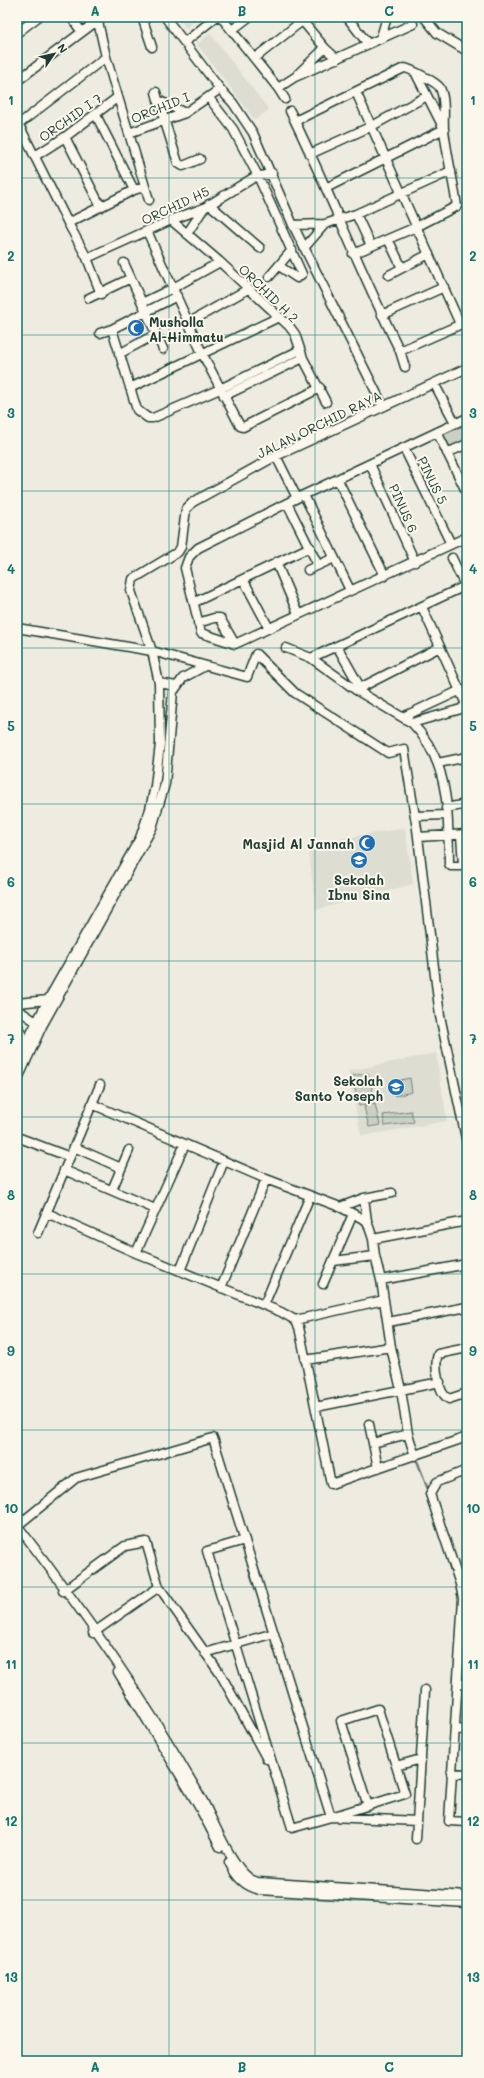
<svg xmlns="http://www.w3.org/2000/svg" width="484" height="2078" font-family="Mali,sans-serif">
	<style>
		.built { fill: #ddddd2 }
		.garden { fill: #cbcfc4; stroke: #75867c }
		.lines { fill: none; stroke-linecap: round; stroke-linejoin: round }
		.stream { stroke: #6c7d74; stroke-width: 2.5 }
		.minor-casing { stroke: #1f3d34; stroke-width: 11 }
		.minor { stroke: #fbf7ec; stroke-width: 8 }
		.grid { fill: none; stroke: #0f766e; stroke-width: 1; stroke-opacity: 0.55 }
		.labels { text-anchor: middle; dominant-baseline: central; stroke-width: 4; stroke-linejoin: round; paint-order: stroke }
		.street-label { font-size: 13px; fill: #1f3d34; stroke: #fbf7ec }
		.poi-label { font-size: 13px; font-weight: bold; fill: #1f3d34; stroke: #fbf7ec; text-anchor: end }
		.neatline { fill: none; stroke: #0f766e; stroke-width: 1.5 }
		.grid-label { font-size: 13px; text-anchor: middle; font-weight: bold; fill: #0f766e }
	</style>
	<rect width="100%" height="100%" fill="#eeece1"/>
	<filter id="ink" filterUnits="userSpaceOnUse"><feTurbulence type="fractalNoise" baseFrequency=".025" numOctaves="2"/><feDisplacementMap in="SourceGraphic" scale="8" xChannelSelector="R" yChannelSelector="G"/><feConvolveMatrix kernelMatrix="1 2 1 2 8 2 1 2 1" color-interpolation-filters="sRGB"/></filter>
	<g filter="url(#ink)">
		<path class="built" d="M 178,17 L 197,17 L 198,18 L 186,28 Z
			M 210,33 L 269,110 L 255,120 L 197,44 Z
			M 405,828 L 413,884 L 316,910 L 308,844 Z
			M 436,1053 L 447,1121 L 368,1135 L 361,1135 L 348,1071 Z"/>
		<path class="garden" d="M 467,421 L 467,441 L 449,449 L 441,433 Z
			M 368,1073 L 375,1102 L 359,1106 L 352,1076 Z
			M 410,1078 L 412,1092 L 395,1096 L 392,1082 Z
			M 375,1104 L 380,1125 L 369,1127 L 364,1107 Z
			M 411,1111 L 414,1122 L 385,1126 L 383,1115 Z"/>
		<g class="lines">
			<path class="stream" d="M 416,1458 L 429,1492"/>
			<g class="minor-casing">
				<path id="minor" d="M 71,17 L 81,31
					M 97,17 L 106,57 L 149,200
					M 142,17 L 152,47
					M 165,17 L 220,89 L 233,103 L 253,133 L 293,225 L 383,406
					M 221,17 L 278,88 L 285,99
					M 347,17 L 368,44
					M 424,17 L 437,33 L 467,51
					M 300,18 L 325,48 L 337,59
					M 232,30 L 249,17
					M 17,33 L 38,17
					M 381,37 L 387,17
					M 185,42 L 216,17
					M 255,58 L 302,21
					M 298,74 L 325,48
					M 17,81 L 98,20
					M 278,88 L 295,77 L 413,24
					M 156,92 L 158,100 L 185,113
					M 356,92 L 460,324
					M 209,98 L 233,129 L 258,176 L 302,274 L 297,278 L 279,266
					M 158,100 L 178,163 L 183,166 L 200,159
					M 290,111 C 329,190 360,272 400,351 L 405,367
					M 96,115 L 134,190
					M 17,121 L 68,223 L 87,258 L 101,294
					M 295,121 L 404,68 C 409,68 438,83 440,88 C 446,100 443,117 444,130 C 447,155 453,180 457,206 L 416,227 L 353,254
					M 19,124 L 106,57
					M 129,133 L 185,113 L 220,89
					M 65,137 L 101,207
					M 310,154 L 372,126 L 427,96
					M 35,156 L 65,137 L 118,97
					M 326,188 L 444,129 L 416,74
					M 209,204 L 260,248
					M 356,214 L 371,246
					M 171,220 L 220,262 L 289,326 L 295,334 L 303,358 L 326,402
					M 68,223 L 134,190 L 144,187
					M 293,225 L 325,224 L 356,214 L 451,171
					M 147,231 L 202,353 L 240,426 L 243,427 L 320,388
					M 187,234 L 204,208
					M 388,239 L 402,268
					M 305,247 L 325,224
					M 87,258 L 171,220 L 204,208 L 253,178 L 272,173
					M 124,263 L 163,349
					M 389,275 L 429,254
					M 269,277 L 292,250
					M 89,298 L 131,278
					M 142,303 L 173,288 L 220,262
					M 382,315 L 444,287
					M 190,322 L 248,289
					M 112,329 L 137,410 L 148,418 L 153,418 L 220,389 L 300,350
					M 100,333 L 112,329 L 177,296
					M 400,351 L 466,322
					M 119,354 L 156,334
					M 434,383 L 455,423
					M 130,388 L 279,317
					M 224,396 L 303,358
					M 467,418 L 297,498 L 198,548 L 189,557 L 185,568 L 201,633 L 235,644 L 467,537
					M 437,432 L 467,493
					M 404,448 L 451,544
					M 447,453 L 467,444
					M 276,456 L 297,498
					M 370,464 L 415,562
					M 338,480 L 385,576
					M 304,495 L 350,590
					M 287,503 L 318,565
					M 452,558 L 467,590
					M 276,562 L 298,614
					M 308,570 L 334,558
					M 243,579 L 269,628
					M 195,602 L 310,547
					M 198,623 L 214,618 L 220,618 L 235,644
					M 17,628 L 152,651 L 247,677 L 256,654 L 295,693 L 388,753 L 404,749 L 417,829 L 440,1016 L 467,1143
					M 337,646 L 360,687
					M 286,648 L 311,658 L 356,690 L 412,723 C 450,762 448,813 449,864 L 451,866 L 461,866 L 463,864 L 461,836
					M 311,658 L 465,586
					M 159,683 L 176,686
					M 356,690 L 440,647
					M 403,717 L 461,690
					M 412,723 L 461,709 L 466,704 L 422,607
					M 438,763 L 467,757
					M 446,808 L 467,804
					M 415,816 L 447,815
					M 418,837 L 467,834
					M 17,1003 L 48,1000
					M 17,1009 L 39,1024
					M 17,1024 L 25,1043
					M 17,1061 L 48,1000 L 140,838 L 150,809 L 155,786 L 160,744 L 159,683 L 152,651 L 131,591 L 133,579 L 178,552 L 181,547 L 186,509 L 193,502 L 276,456 L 467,368
					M 17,1081 L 42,1026 L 152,828 L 165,784 L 173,692 L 183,678 L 205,666
					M 92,1104 L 266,1179 L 340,1207 L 367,1221
					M 17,1137 L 70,1157
					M 74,1147 L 121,1168
					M 64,1170 L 155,1209
					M 112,1190 L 129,1150
					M 364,1198 L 392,1193
					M 340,1207 L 364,1198 L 367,1221 L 373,1239 L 375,1256 L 381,1280 L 391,1347 L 401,1390 L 408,1434 L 415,1456
					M 47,1213 L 136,1253 L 281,1312 L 295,1320 L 299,1327 L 331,1484 L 467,1437
					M 38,1233 L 100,1085
					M 373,1239 L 467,1221
					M 136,1253 L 185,1144
					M 333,1261 L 375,1256
					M 180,1271 L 224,1161
					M 381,1280 L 467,1264
					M 323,1284 L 353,1214
					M 221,1288 L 266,1179
					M 264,1305 L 310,1196
					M 295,1320 L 384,1300
					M 388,1322 L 467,1307
					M 467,1348 L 438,1354 C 434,1365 438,1394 449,1399 L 467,1393
					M 305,1360 L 391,1347
					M 316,1407 L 440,1382
					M 369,1424 L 378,1468
					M 373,1443 L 408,1434
					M 467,1470 L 437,1482 L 430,1494 L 460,1584 L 463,1598 L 449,1821 L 467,1822
					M 17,1525 C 85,1613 149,1705 204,1803 C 214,1822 236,1879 258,1882 L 467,1896
					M 17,1526 L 76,1478 L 213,1438 L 331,1817 L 405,1794 L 378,1709 L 341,1721 L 368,1806
					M 245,1540 L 207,1551 L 292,1828 L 331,1817 L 417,1821
					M 159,1587 L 221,1675 L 267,1759
					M 63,1591 L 125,1546 L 146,1542 L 159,1587 L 93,1633
					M 205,1653 L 274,1633
					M 118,1672 L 198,1805 L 220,1847
					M 459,1684 L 467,1684
					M 456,1729 L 467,1730
					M 396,1766 L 421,1759
					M 451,1773 L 467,1774
					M 416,1839 L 425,1690
					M 229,1862 C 236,1877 244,1886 260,1890 L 467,1903"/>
			</g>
			<use href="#minor" class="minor"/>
		</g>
	</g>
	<path class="grid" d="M 169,17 L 169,2061M 315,17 L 315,2061M 17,178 L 467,178M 17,335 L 467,335M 17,491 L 467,491M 17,648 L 467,648M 17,804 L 467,804M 17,961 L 467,961M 17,1117 L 467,1117M 17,1274 L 467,1274M 17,1430 L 467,1430M 17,1587 L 467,1587M 17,1743 L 467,1743M 17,1900 L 467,1900"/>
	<defs>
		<g id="mosque-disc" transform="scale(0.9)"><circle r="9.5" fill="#1f6fb2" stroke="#fbf7ec"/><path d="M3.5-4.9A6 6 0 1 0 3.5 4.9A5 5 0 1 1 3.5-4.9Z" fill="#fff"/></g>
		<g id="school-disc" transform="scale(0.9)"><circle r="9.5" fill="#1f6fb2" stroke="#fbf7ec"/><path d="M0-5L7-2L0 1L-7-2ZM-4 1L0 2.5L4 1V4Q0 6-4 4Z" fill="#fff"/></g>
	</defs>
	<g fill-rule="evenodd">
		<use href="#mosque-disc" x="136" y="328"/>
		<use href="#mosque-disc" x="367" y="843"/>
		<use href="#school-disc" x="359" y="860"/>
		<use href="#school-disc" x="396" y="1087"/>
	</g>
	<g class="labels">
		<g class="street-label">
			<text transform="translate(160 107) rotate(-22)">ORCHID I</text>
			<text transform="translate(70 117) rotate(-35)">ORCHID I 7</text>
			<text transform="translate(175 205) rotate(-25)">ORCHID H5</text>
			<text transform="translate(269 293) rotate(44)">ORCHID H 2</text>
			<text transform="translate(319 424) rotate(-26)">JALAN ORCHID RAYA</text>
			<text transform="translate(433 480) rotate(64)">PINUS 5</text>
			<text transform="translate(404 508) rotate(66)">PINUS 6</text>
		</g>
		<g class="poi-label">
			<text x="149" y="321" text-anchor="start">Musholla<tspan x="149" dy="15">Al-Himmatu</tspan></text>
			<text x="354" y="843">Masjid Al Jannah</text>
			<text x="359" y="879" text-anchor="middle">Sekolah<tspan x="359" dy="15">Ibnu Sina</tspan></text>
			<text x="383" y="1080">Sekolah<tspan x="383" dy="15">Santo Yoseph</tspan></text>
		</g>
	</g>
	<rect width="484" height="2078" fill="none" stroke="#fbf7ec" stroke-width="44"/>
	<g transform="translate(54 54) rotate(56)" stroke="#fbf7ec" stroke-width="3" paint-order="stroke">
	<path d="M0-3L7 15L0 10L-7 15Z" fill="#1f3d34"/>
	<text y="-6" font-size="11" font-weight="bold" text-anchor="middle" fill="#1f3d34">N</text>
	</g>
	<rect x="22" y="22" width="440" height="2034" class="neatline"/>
	<g class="grid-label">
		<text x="95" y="16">A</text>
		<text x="242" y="16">B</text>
		<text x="389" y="16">C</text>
		<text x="11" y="105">1</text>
		<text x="473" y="105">1</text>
		<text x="11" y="261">2</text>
		<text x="473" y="261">2</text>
		<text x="11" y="418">3</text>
		<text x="473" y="418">3</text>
		<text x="11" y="574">4</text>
		<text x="473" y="574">4</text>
		<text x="11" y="731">5</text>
		<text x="473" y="731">5</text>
		<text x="11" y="887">6</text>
		<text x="473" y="887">6</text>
		<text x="11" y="1044">7</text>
		<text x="473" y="1044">7</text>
		<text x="11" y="1200">8</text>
		<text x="473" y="1200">8</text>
		<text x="11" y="1356">9</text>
		<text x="473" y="1356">9</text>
		<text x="11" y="1513">10</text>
		<text x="473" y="1513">10</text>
		<text x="11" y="1669">11</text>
		<text x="473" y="1669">11</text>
		<text x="11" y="1826">12</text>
		<text x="473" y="1826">12</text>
		<text x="11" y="1982">13</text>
		<text x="473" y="1982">13</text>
		<text x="95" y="2072">A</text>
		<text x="242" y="2072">B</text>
		<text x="389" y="2072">C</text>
	</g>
</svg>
